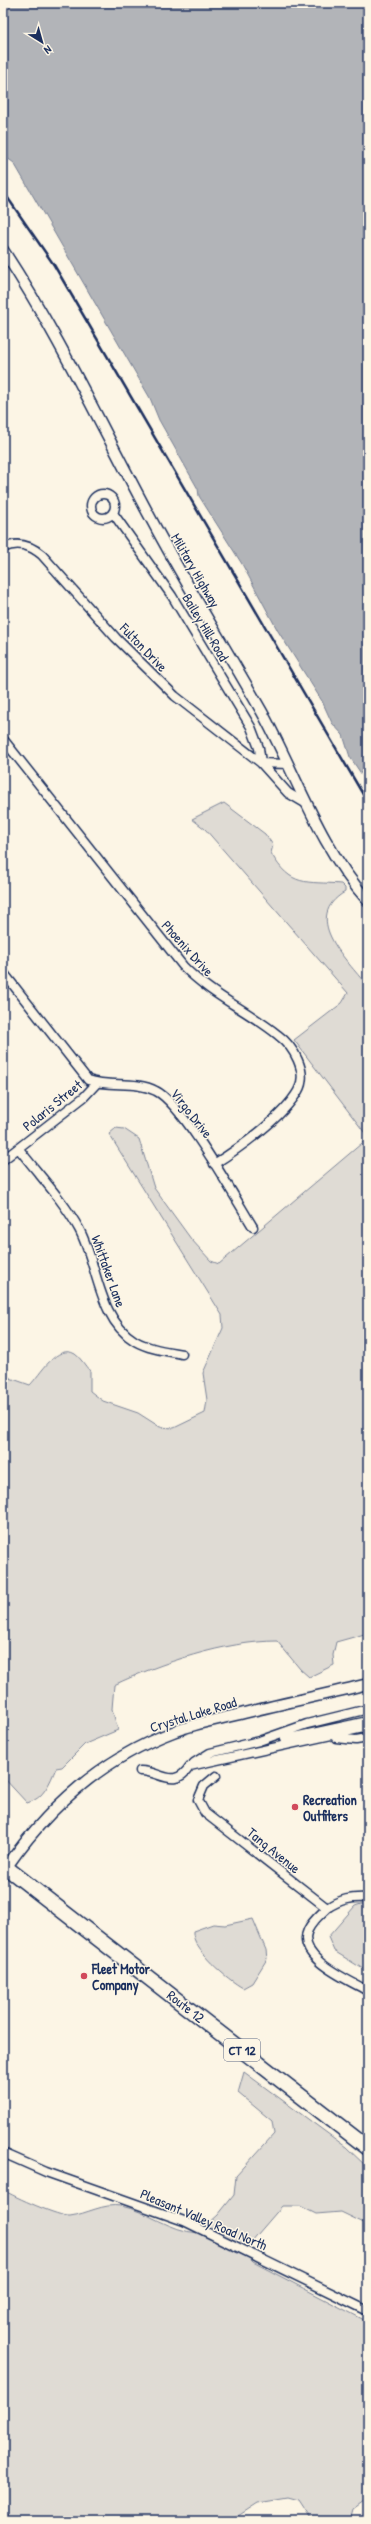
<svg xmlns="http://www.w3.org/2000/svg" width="371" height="2524" font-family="'Patrick Hand',sans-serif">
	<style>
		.green { fill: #dfdbd4; stroke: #7d8599 }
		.water { fill: #b2b4b8; stroke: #767f94 }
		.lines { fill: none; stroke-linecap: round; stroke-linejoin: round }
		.minor-casing { stroke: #1b2f5e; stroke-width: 11 }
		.tertiary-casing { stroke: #1b2f5e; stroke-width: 13 }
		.trunk-casing { stroke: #1b2f5e; stroke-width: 17 }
		.minor { stroke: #fcf5e5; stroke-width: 8 }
		.tertiary { stroke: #fcf5e5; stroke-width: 10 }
		.trunk { stroke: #fcf5e5; stroke-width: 14 }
		.rail { stroke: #1b2f5e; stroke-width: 2.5 }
		.poi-dot { fill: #d1495b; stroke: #fcf5e5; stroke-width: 1.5 }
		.labels { text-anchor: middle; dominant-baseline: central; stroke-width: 3; stroke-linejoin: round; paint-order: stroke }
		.shield { fill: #fcf5e5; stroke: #5e6a86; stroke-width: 1 }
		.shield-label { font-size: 13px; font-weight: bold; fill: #1b2f5e }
		.street-label { font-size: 14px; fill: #1b2f5e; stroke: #fcf5e5 }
		.poi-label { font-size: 14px; font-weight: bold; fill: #1b2f5e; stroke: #fcf5e5; text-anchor: start }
	</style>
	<rect width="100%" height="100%" fill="#fcf5e5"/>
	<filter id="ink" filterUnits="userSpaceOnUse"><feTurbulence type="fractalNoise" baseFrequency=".025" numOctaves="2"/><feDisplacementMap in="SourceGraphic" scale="8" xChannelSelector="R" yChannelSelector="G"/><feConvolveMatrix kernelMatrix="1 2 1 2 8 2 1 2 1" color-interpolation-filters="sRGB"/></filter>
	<g filter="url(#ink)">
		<path class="green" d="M 224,803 L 265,834 L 273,845 L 271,853 C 291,888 306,881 341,884 L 345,888 L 345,892 C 302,917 344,957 364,982 L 368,982 L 368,1137 L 294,1040 L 342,1003 L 348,993 L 205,829 L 192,819 Z
			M 116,1128 L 124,1129 L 139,1139 L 154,1188 L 191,1239 L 211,1261 L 219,1264 L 368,1138 L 368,1633 L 336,1642 L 333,1655 L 334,1665 L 309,1677 L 300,1669 L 277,1641 C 226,1641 160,1663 114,1685 L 112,1709 L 118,1730 L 85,1744 L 62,1767 L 56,1768 C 50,1782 44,1799 27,1803 L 3,1777 L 3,1369 L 10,1378 L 30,1385 C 40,1375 57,1343 75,1354 C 81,1358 85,1366 90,1371 L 90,1391 L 103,1401 L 138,1413 L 160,1427 L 174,1428 L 205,1413 L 207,1400 L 203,1373 L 223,1328 L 222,1315 L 109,1134 Z
			M 361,1904 L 368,1905 L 368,1972 L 334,1951 L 328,1937 L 355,1906 Z
			M 253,1919 L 266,1950 L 267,1959 L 252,1983 L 243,1988 C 228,1980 191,1949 193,1931 L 213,1924 L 225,1925 Z
			M 244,2072 L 346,2147 L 368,2168 L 368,2225 L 341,2212 L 316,2214 L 300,2206 L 282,2206 L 251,2242 L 245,2253 L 253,2262 L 368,2322 L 368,2499 L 353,2510 L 350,2521 L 312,2521 L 299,2501 L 288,2498 L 258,2503 L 238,2516 L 218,2521 L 3,2521 L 3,2190 C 15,2197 59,2217 70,2216 C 87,2214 103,2203 121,2206 C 147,2211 170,2231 198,2233 L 218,2215 L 234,2195 L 236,2176 L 274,2134 L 272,2121 L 238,2093 Z"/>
		<path class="water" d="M 3,3 L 368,3 L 368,784 L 350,757 L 343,735 L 332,723 L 322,701 L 278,631 L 242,564 L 199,496 L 198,489 L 159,420 L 150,398 L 14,163 L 3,155 Z"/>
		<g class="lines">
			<g class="minor-casing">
				<path id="minor" d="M91 506a12 12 0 1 1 24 0a12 12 0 1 1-24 0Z
					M 113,513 L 172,596 L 251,727 L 259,748 L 261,763
					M 3,548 C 18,541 30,545 42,555 L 116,638 L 175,696 L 261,763 L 288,793 L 305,803
					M 3,739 L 183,966 C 211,995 247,1010 278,1035 C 293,1046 309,1072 298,1091 C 283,1117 240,1148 214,1164
					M 261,763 L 287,764
					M 3,972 L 88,1080 C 110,1088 135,1080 156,1091 C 183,1104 235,1198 253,1227
					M 19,1149 C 39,1175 63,1200 79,1229 C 98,1264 98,1319 135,1341 C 149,1349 166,1351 182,1354
					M 3,1160 L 84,1097 L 97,1083
					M 336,1738 L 356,1740 L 368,1738
					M 285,1739 L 368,1721
					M 194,1763 L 210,1753 L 259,1741 L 307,1724 L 368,1709
					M 140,1771 C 159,1770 174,1791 190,1766 L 368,1727
					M 216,1776 L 204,1786 L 198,1800 L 205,1813 L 327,1908 C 341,1899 351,1897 368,1898
					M 327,1908 C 320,1915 312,1921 308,1930 C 295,1958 349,1980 368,1991
					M 3,2153 L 46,2172 L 184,2221 L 368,2311"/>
			</g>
			<g class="tertiary-casing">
				<path id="tertiary" d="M 3,250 C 59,335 102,428 150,517 C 185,583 225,647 262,712 C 297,776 319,846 368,901
					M 6,1868 C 48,1807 104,1758 173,1732 C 196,1723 220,1719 244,1713 C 285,1703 327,1694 368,1684"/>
			</g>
			<g class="trunk-casing">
				<path id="trunk" d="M 3,1865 L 368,2148"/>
			</g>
			<use href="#minor" class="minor"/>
			<use href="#tertiary" class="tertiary"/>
			<use href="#trunk" class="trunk"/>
			<path class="rail" d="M 3,191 L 54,265 L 368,803"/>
		</g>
	</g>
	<g class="poi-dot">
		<circle cx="295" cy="1807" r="4"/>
		<circle cx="84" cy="1976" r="4"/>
	</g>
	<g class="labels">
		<rect class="shield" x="224" y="2039" width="36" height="22" rx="3"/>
		<g class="shield-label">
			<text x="242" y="2050">CT 12</text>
		</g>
		<g class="street-label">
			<text transform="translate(196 570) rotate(60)">Military Highway</text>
			<text transform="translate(206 627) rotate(59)">Bailey Hill Road</text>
			<text transform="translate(144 647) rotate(46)">Fulton Drive</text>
			<text transform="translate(188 948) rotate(48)">Phoenix Drive</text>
			<text transform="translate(52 1105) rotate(-39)">Polaris Street</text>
			<text transform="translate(192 1113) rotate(52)">Virgo Drive</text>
			<text transform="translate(109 1271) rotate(70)">Whittaker Lane</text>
			<text transform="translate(193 1714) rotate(-17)">Crystal Lake Road</text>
			<text transform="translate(274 1850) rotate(39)">Tang Avenue</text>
			<text transform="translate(186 2006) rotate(38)">Route 12</text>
			<text transform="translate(204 2219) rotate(23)">Pleasant Valley Road North</text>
		</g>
		<g class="poi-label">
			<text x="303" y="1799">Recreation<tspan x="303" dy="16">Outfiters</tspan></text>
			<text x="92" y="1968">Fleet Motor<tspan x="92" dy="16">Company</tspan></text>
		</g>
	</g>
	<rect width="371" height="2524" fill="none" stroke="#fcf5e5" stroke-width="16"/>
	<rect x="8" y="8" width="355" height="2508" fill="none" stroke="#1b2f5e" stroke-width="1.5" filter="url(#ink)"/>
	<g transform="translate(42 42) rotate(143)" stroke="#fcf5e5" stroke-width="3" paint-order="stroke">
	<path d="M0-3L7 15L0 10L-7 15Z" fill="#1b2f5e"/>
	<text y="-6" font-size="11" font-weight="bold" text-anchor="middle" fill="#1b2f5e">N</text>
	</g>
</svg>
